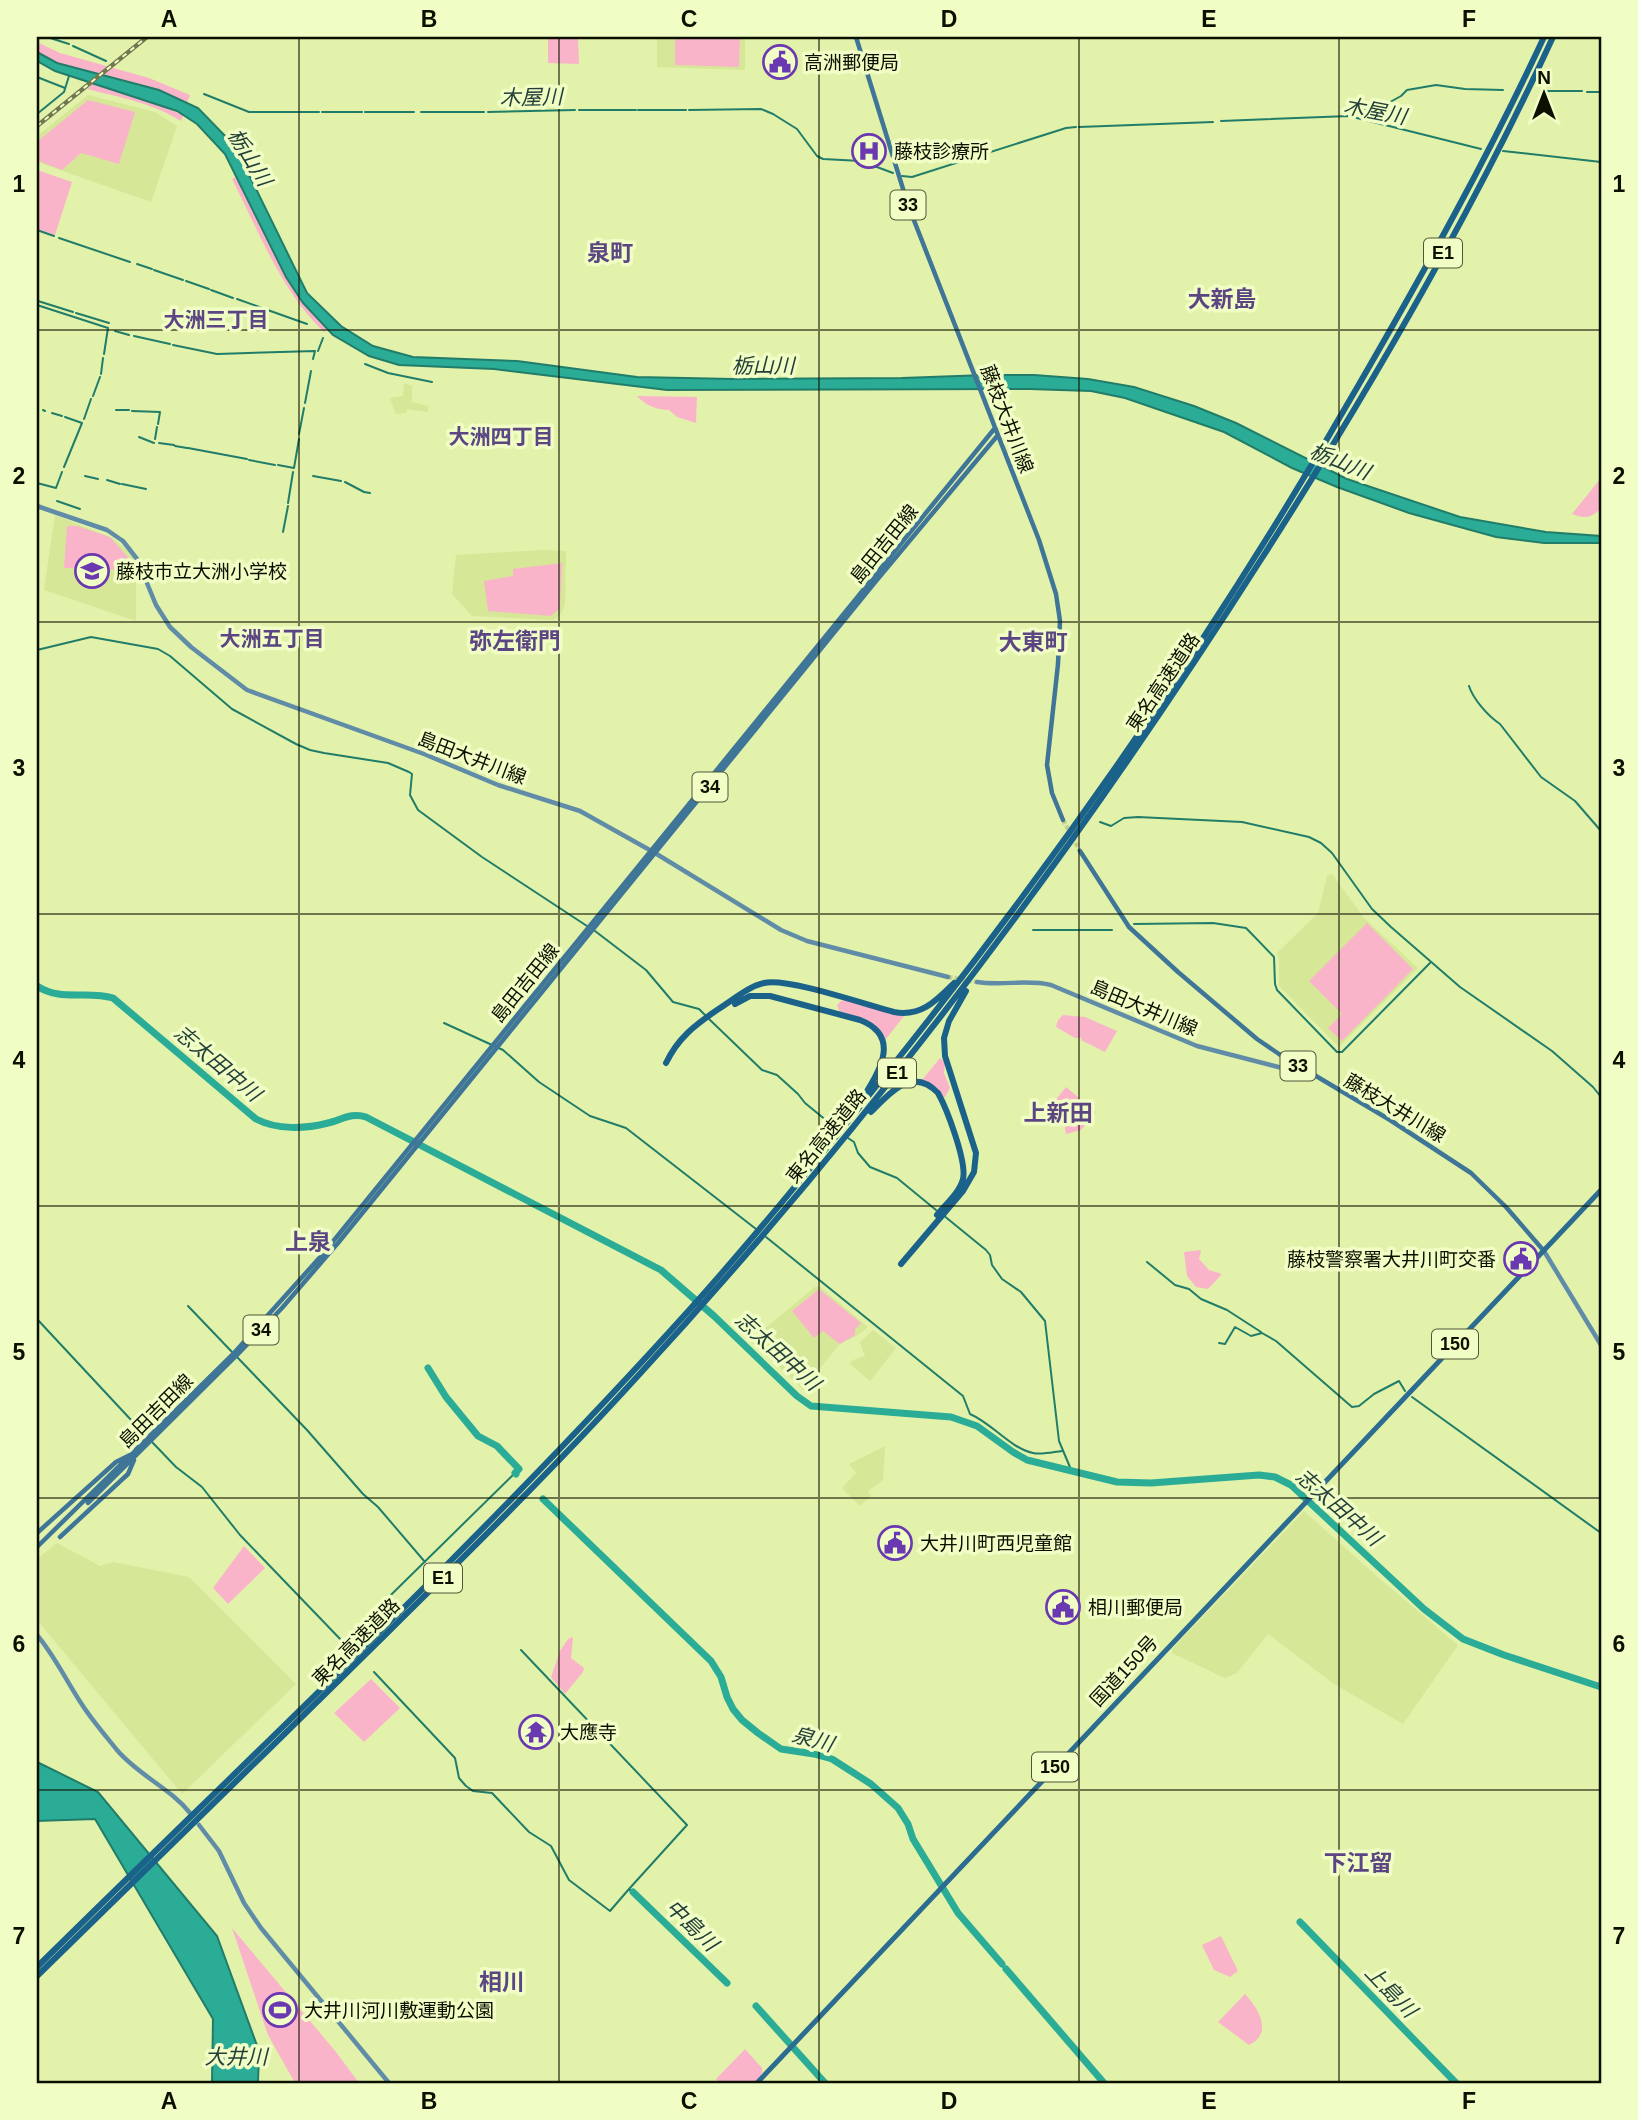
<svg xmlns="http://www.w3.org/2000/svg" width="1638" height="2120" font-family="Helvetica,'Noto Sans JP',sans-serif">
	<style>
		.built { fill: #d6e797 }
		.green { fill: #fab4ca }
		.water { fill: #2aac96; stroke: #217d69; stroke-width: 2 }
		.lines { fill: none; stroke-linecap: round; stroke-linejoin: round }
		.stream { stroke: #217d69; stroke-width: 2 }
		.river { stroke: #2aac96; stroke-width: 7 }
		.secondary-tunnel { stroke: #c2d090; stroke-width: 4.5; stroke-dasharray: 4.5 2; stroke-linecap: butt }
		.primary-tunnel { stroke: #c2d090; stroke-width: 4.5; stroke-dasharray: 4.5 2; stroke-linecap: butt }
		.secondary { stroke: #618ca8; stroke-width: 4.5 }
		.primary { stroke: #3f7698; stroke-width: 4.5 }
		.trunk { stroke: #2c6c91; stroke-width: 5 }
		.motorway { stroke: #1a628a; stroke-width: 6 }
		.rail-casing { stroke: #6f784e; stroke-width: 4.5 }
		.rail { stroke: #f0fdc4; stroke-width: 2; stroke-dasharray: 5; stroke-linecap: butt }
		.grid { fill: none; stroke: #0c1000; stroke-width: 2; stroke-opacity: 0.55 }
		.labels { text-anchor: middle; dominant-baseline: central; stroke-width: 7; stroke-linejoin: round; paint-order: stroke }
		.shield { fill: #f0fdc4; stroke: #50573b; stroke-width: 2 }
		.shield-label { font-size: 18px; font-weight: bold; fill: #0c1000 }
		.poi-label { font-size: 19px; fill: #0c1000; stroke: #f0fdc4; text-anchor: start }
		.street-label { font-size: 19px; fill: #0c1000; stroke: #f0fdc4 }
		.water-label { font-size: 21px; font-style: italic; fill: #243f39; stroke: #f0fdc4 }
		.neighbourhood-label { font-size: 21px; font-weight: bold; fill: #5b4683; stroke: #f0fdc4 }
		.quarter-label { font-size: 23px; font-weight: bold; fill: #5b4683; stroke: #f0fdc4 }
		.neatline { fill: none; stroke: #0c1000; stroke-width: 2.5 }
		.grid-label { font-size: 23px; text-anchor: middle; font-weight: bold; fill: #0c1000 }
	</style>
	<rect width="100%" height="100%" fill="#e2f2aa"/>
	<path class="built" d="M 657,37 L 745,37 L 745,70 L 657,67 Z
		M 88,95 L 155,112 L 177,126 L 151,202 L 40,163 L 37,160 L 37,136 Z
		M 404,383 L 412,386 L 412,402 L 428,406 L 428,412 L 407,409 L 406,413 L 396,414 L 390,398 L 403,396 Z
		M 55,515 L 113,538 L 132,555 L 136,564 L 136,621 L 44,590 Z
		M 542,550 L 566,551 L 565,604 L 561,614 L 553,620 L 472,616 L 452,594 L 456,555 Z
		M 1332,874 L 1364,918 L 1418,968 L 1339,1047 L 1279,986 L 1279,959 L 1277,953 L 1318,913 L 1327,876 Z
		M 819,1286 L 868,1327 L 858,1335 L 840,1344 L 820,1368 L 805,1391 L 750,1341 L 815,1287 Z
		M 873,1330 L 896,1348 L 870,1381 L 850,1364 L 853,1360 L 865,1356 L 860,1342 Z
		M 885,1446 L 883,1480 L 868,1491 L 871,1496 L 860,1506 L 842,1488 L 856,1473 L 849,1464 Z
		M 1304,1511 L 1380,1579 L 1458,1645 L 1403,1724 L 1334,1684 L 1268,1634 L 1237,1673 L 1225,1678 L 1172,1653 L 1173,1648 Z
		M 57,1543 L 100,1566 L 113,1562 L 189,1577 L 296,1684 L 182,1794 L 37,1620 L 37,1559 Z"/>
	<path class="green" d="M 548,37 L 578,37 L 579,64 L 548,63 Z
		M 675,37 L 740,37 L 739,67 L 675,65 Z
		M 37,42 L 60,53 L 149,78 L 190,95 L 187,103 L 159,90 L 57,63 L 37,52 Z
		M 93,84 L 141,98 L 183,115 L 181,121 C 152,103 119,97 87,89 Z
		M 88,100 L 135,112 L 119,164 L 81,153 L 62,170 L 41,162 L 37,157 L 37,142 Z
		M 37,170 L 72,182 L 55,235 L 37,229 Z
		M 236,177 L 286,277 L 303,303 L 327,329 L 324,332 C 281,291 259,232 232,179 Z
		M 637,396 L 697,397 L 696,423 L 677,417 L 669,410 C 657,410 645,405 637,396 Z
		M 1601,478 L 1601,508 C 1592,518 1585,519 1572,514 Z
		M 67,526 L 77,526 L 110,537 L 133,563 L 131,570 L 64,568 Z
		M 562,563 L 560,608 L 551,616 L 488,611 L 484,581 L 513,576 L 513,569 Z
		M 1367,923 L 1413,969 L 1342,1041 L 1328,1028 L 1342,1014 L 1309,981 Z
		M 844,1000 L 904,1016 L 886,1039 C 874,1022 860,1017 840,1013 L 837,1005 L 841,1001 Z
		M 1063,1015 L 1085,1017 L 1117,1031 L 1105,1052 L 1081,1040 L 1082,1038 L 1075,1038 L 1056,1027 L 1058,1020 Z
		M 940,1058 L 945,1062 L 944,1073 L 950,1088 L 945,1097 L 943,1097 L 922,1080 Z
		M 1066,1087 L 1096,1112 L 1081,1130 L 1066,1134 L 1063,1119 L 1045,1122 L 1042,1117 Z
		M 1201,1250 L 1199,1259 L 1209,1270 L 1222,1274 L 1208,1289 L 1196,1287 L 1187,1276 L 1184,1252 Z
		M 819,1289 L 861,1323 L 855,1329 L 855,1335 L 840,1344 L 823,1331 L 814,1338 L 792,1311 Z
		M 244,1546 L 265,1568 L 228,1604 L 213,1588 Z
		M 573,1637 L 571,1658 L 584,1668 L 583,1672 L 565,1694 L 551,1677 L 560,1651 L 568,1639 Z
		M 371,1679 L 400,1708 L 364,1742 L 334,1713 Z
		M 232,1928 L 336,2052 L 359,2083 L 295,2083 L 268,2035 Z
		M 1221,1936 L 1238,1971 L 1230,1977 L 1214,1970 L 1202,1945 Z
		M 1245,1994 C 1258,2008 1274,2033 1249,2045 L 1218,2022 Z
		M 745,2049 L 762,2068 C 763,2075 759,2079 755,2083 L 719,2083 L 716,2079 Z"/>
	<path class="water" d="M 37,52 L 57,63 L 159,90 L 198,108 L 235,146 L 307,293 L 341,326 L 373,346 L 413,357 L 517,361 L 637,377 L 733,379 L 902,378 L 986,375 L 1034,375 L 1088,379 L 1134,387 L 1194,406 L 1236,423 L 1347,479 L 1460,517 L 1546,532 L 1601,536 L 1601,543 L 1544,543 L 1496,537 L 1409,513 L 1337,487 L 1292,468 L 1224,432 L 1125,398 L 1091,391 L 1029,389 L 667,390 L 494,369 L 399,365 L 369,356 L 333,335 L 303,303 L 286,277 L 225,154 L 197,124 L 177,111 L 55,71 L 37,61 Z
		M 37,1762 L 98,1792 L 217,1936 L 259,2051 L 258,2083 L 212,2083 L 213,2019 L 95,1819 L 37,1821 Z"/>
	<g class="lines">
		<path class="stream" d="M 47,37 L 69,44
			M 73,46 L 106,61
			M 37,77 L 65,88
			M 1542,91 L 1582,91
			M 1587,92 L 1601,92
			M 204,94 L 249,112 L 319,112
			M 1383,106 L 1401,96 L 1407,90 L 1436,85 L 1465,89 L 1503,90
			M 579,110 L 636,110
			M 638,110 L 686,110
			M 689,110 L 761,109 L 773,114 L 797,129 L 817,156 L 823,159 L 861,161 L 893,173
			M 322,112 L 362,112
			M 365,112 L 414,112
			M 421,112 L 484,112
			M 488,112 L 575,110
			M 37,114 L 64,92 L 69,76
			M 1350,115 L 1349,112 L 1380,107
			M 1221,121 L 1349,116 L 1481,149
			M 1079,127 L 1213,122
			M 1503,151 L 1601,162
			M 902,176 L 912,177 L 1066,128 L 1076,127
			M 37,230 L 54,236
			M 59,238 L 130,262
			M 137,264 L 152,269
			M 154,270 L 183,280
			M 186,281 L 209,289
			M 211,290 L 233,298
			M 237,299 L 307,324
			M 38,301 L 73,312
			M 37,305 L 108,328 L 104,354
			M 76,313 L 109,323
			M 115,331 L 129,335
			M 134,336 L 170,344
			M 173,345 L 217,354 L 315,351 L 313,359
			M 318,351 L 323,338
			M 365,364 L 388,373 L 432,382
			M 101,374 L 103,358
			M 93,396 L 100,377
			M 305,403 L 311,371
			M 37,408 L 38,408
			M 43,410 L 45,411
			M 116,410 L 129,410
			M 132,411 L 160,412 L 158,424
			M 52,413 L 62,416
			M 84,419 L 91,399
			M 299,434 L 304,408
			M 139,437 L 154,443
			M 155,439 L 157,427
			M 159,443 L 174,445
			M 175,446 L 187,448
			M 188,448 L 247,459
			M 249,460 L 275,465
			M 278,465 L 294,468 L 299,439
			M 64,467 L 82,423 L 65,417
			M 85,476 L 98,479
			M 313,476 L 341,481
			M 107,480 L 120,484
			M 345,482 L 364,492 L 370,493
			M 37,483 L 56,488 L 62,472
			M 122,484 L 146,489
			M 57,501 L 80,509
			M 288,503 L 293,472
			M 283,532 L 288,506
			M 37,650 L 91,637 L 158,649 L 170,656 L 232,709 L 296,744 L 310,750 L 324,753 L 388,763 L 409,772 L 412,774 L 410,795 L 418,810 L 482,857 L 587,926
			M 1469,686 C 1473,699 1488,716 1500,724 L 1541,777 L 1575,801 L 1601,831
			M 1100,822 L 1111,826 L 1124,818 L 1138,817 L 1242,822 L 1309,837 L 1321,843 L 1332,853 L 1372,909 L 1391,927 L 1460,987 L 1552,1051 L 1593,1087 L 1601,1097
			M 1134,924 L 1213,923 L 1246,928 L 1274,957 L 1275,984 L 1277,990 L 1337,1052 L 1342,1052 L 1430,963
			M 1033,930 L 1112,930
			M 595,931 L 646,970 L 673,1002 L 699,1009 L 705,1015
			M 709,1019 L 762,1070 L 777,1075 L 798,1094 L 805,1103 L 838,1130
			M 444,1023 L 503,1050 L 539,1082 L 590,1116 L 626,1128 L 756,1229
			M 848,1138 L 854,1142 L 858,1153 L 870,1167 L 897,1178 L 936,1210
			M 943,1215 L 986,1250 L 990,1255 L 992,1265 L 1002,1279 L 1021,1292 L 1045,1321 L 1059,1441 L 1072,1472
			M 766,1237 L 963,1396 L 970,1414 C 993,1424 1010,1448 1033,1453 C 1042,1455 1053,1452 1062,1451
			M 1147,1262 L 1175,1285 L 1189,1289 L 1201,1299 L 1227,1310 L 1261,1332
			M 188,1306 L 233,1353
			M 37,1319 L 146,1436
			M 1219,1343 L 1225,1344 L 1235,1327 L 1251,1336 L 1262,1333 L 1276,1341 L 1352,1407 L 1359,1406 L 1374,1394 L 1399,1381 L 1405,1391
			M 237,1357 L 307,1430 L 363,1494 L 378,1507 L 425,1562
			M 1412,1397 L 1601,1533
			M 152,1442 L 176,1467 L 202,1487 L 240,1535 L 343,1642 L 515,1473
			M 521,1650 L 687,1825 L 629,1889
			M 374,1672 L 455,1758 L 459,1778 L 466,1786 L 473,1791 L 492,1793 L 529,1832 L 551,1846 L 569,1880 L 610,1911 L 629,1889 L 633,1892"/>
		<path class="river" d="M 37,986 C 61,1002 87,990 113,998 L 256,1119 C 277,1130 305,1129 328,1123 C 341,1120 352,1112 366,1117 L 661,1270 L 714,1316 L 797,1396 L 811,1406 L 951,1417 L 977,1426 L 1013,1452 L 1027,1460 L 1117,1482 L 1151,1483 L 1259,1475 L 1275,1477 L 1291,1485 L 1424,1609 L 1463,1639 L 1504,1655 L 1601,1687
			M 428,1368 L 446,1397 L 478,1436 L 497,1446 L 519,1469 L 515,1473 L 516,1474
			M 543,1499 L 711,1661 L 721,1677 L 727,1697 L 733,1709 L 742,1720 L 758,1733 L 781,1749 L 814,1754 L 832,1759 L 871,1784 L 898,1808 L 908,1824 L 913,1839 L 958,1913 L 1002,1964
			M 633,1892 L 727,1983
			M 1300,1922 L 1456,2083
			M 1006,1969 L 1104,2083
			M 756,2006 L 825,2083"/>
		<path class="secondary-tunnel" d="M 948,977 L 977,982"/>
		<path class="primary-tunnel" d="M 1063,820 L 1080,851"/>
		<path class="secondary" d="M 37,506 L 107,530 L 123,541 L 137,559 L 156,605 L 170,627 L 191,647 L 247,690 L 424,754 L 498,785 L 580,811 L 655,853 L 781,930 L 807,941 L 948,977
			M 977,982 C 1002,986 1027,979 1051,985 L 1197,1046 L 1290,1070 L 1298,1066
			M 1544,1251 L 1601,1345
			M 37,1635 C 54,1655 66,1680 81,1703 C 91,1719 105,1735 117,1750 C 138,1775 170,1788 190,1813
			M 199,1825 L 219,1851 L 244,1903 L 261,1928 L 389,2083"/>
		<path class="primary" d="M 856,37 L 908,205 L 1039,540 L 1056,594 L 1060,621 L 1058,664 L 1047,765 L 1052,793 L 1063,820
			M 1080,851 L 1129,927 L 1178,972 L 1257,1039 L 1279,1054 L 1390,1120 L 1471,1173 L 1506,1207 L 1544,1251
			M 88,1503 L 237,1355 L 282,1308 L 338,1243 L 876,581 L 998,435
			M 37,1533 L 116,1462 L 130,1455
			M 60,1537 L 128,1474 L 134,1460
			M 37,1547 L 234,1353 L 322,1255 L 995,428"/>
		<path class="trunk" d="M 757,2083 L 1601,1190"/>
		<path class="motorway" d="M 735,1004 L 750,996 L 770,996 L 860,1020 C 901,1036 880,1070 864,1096
			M 666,1063 C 678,1038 695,1025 717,1010 C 732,1001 747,987 764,983 C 786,977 867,1005 894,1012 C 921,1017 936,1001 954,983
			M 871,1112 C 890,1093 912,1066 938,1093 C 947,1109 967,1162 963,1179 C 960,1192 946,1204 937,1215
			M 901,1264 L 963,1191 L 974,1172 L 976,1153 L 945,1056 L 944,1038 L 949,1021 L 966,991
			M 37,1967 C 257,1750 484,1538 691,1308 C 760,1231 825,1151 889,1070 C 1062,854 1220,626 1358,386 C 1424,272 1488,157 1544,37
			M 37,1976 C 152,1863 269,1750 384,1636 C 469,1552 555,1467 636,1378 C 871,1123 1076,850 1262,558 C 1369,391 1470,218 1553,37"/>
		<g class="rail-casing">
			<path id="rail" d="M 37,126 L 147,37"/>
		</g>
		<use href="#rail" class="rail"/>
	</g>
	<path class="grid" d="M 299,37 L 299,2083M 559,37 L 559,2083M 819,37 L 819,2083M 1079,37 L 1079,2083M 1339,37 L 1339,2083M 37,330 L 1601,330M 37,622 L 1601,622M 37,914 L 1601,914M 37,1206 L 1601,1206M 37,1498 L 1601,1498M 37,1790 L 1601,1790"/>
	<defs>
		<g id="civic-ring" transform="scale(1.75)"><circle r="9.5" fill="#f0fdc4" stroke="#6a38b0" stroke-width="1.5"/><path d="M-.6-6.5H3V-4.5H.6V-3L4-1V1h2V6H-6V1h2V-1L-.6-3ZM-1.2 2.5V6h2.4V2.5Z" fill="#6a38b0"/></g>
		<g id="hospital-ring" transform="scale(1.75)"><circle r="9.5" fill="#f0fdc4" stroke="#6a38b0" stroke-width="1.5"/><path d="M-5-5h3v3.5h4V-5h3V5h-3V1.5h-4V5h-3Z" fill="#6a38b0"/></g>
		<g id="school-ring" transform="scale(1.75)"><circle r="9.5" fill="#f0fdc4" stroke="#6a38b0" stroke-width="1.5"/><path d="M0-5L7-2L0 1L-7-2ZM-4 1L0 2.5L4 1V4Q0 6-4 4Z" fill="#6a38b0"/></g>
		<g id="temple-ring" transform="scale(1.75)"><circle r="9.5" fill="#f0fdc4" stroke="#6a38b0" stroke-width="1.5"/><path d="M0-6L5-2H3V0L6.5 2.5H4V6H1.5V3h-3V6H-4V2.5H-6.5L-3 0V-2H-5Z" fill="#6a38b0"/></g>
		<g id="stadium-ring" transform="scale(1.75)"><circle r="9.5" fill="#f0fdc4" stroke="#6a38b0" stroke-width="1.5"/><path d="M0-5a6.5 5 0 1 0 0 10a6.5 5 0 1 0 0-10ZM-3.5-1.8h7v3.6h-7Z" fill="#6a38b0"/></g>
	</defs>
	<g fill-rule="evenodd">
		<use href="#civic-ring" x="780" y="62"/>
		<use href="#hospital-ring" x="869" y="151"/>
		<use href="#school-ring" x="92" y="571"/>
		<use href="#civic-ring" x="1521" y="1259"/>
		<use href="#civic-ring" x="895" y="1543"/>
		<use href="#civic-ring" x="1063" y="1607"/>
		<use href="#temple-ring" x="536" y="1732"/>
		<use href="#stadium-ring" x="280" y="2010"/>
	</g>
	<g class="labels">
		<g class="shield">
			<rect x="890.5" y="190.5" width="35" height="29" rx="5"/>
			<rect x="1424" y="238.5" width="38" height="29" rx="5"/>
			<rect x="692.5" y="772.5" width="35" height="29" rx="5"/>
			<rect x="1280.5" y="1051.5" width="35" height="29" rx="5"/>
			<rect x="878" y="1058.5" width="38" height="29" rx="5"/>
			<rect x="243.5" y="1315.5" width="35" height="29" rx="5"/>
			<rect x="1432" y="1329.5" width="46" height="29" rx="5"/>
			<rect x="424" y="1563.5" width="38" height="29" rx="5"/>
			<rect x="1032" y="1752.5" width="46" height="29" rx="5"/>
		</g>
		<g class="shield-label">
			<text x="908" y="205">33</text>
			<text x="1443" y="253">E1</text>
			<text x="710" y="787">34</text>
			<text x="1298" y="1066">33</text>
			<text x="897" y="1073">E1</text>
			<text x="261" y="1330">34</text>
			<text x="1455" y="1344">150</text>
			<text x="443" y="1578">E1</text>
			<text x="1055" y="1767">150</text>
		</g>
		<g class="poi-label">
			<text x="804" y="62">高洲郵便局</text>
			<text x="894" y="151">藤枝診療所</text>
			<text x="116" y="571">藤枝市立大洲小学校</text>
			<text x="1496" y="1259" text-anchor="end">藤枝警察署大井川町交番</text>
			<text x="920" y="1543">大井川町西児童館</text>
			<text x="1088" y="1607">相川郵便局</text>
			<text x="560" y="1732">大應寺</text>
			<text x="304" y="2010">大井川河川敷運動公園</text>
		</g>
		<g class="street-label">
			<text transform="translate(1007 419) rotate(69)">藤枝大井川線</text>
			<text transform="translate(884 544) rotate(-51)">島田吉田線</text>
			<text transform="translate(1163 682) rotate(-56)">東名高速道路</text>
			<text transform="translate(472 758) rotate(21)">島田大井川線</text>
			<text transform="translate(525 983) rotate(-51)">島田吉田線</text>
			<text transform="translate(1144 1008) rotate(23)">島田大井川線</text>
			<text transform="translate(1395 1108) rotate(31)">藤枝大井川線</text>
			<text transform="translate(826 1136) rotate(-51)">東名高速道路</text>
			<text transform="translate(156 1411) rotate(-45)">島田吉田線</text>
			<text transform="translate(356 1642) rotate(-45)">東名高速道路</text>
			<text transform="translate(1124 1671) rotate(-47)">国道150号</text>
		</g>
		<g class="water-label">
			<text transform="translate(531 97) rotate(-1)">木屋川</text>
			<text transform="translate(1375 111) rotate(11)">木屋川</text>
			<text transform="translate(250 157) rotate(58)">栃山川</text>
			<text x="763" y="365">栃山川</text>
			<text transform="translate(1340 461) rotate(22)">栃山川</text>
			<text transform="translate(218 1063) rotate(40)">志太田中川</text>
			<text transform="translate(778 1351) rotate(42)">志太田中川</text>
			<text transform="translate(1339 1507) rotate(41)">志太田中川</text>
			<text transform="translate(813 1739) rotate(15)">泉川</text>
			<text transform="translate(692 1925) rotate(44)">中島川</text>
			<text transform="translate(1391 1991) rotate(46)">上島川</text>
			<text x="236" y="2056">大井川</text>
		</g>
		<g class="neighbourhood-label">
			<text x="216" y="319">大洲三丁目</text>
			<text x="501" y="436">大洲四丁目</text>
			<text x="272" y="638">大洲五丁目</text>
		</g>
		<g class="quarter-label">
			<text x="610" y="253">泉町</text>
			<text x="1222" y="299">大新島</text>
			<text x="515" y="641">弥左衛門</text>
			<text x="1033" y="642">大東町</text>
			<text x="1058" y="1113">上新田</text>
			<text x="308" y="1242">上泉</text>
			<text x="1358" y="1863">下江留</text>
			<text x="502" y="1982">相川</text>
		</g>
	</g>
	<rect width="1638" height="2120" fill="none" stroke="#f0fdc4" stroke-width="77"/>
	<g transform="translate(1544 94)" stroke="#f0fdc4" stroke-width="5" paint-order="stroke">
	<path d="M0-5L12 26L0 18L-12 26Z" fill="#0c1000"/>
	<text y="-10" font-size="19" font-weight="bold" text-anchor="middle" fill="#0c1000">N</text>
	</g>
	<rect x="38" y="38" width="1562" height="2044" class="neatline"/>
	<g class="grid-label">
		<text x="169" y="27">A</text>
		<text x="429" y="27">B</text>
		<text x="689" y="27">C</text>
		<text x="949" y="27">D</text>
		<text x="1209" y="27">E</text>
		<text x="1469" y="27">F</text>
		<text x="19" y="192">1</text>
		<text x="1619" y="192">1</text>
		<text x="19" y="484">2</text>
		<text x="1619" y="484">2</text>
		<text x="19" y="776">3</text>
		<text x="1619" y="776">3</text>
		<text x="19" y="1068">4</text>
		<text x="1619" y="1068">4</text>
		<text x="19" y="1360">5</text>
		<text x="1619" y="1360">5</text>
		<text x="19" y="1652">6</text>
		<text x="1619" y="1652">6</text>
		<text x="19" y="1944">7</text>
		<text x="1619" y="1944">7</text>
		<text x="169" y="2109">A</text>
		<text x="429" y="2109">B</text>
		<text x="689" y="2109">C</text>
		<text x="949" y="2109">D</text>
		<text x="1209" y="2109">E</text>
		<text x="1469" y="2109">F</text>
	</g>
</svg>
